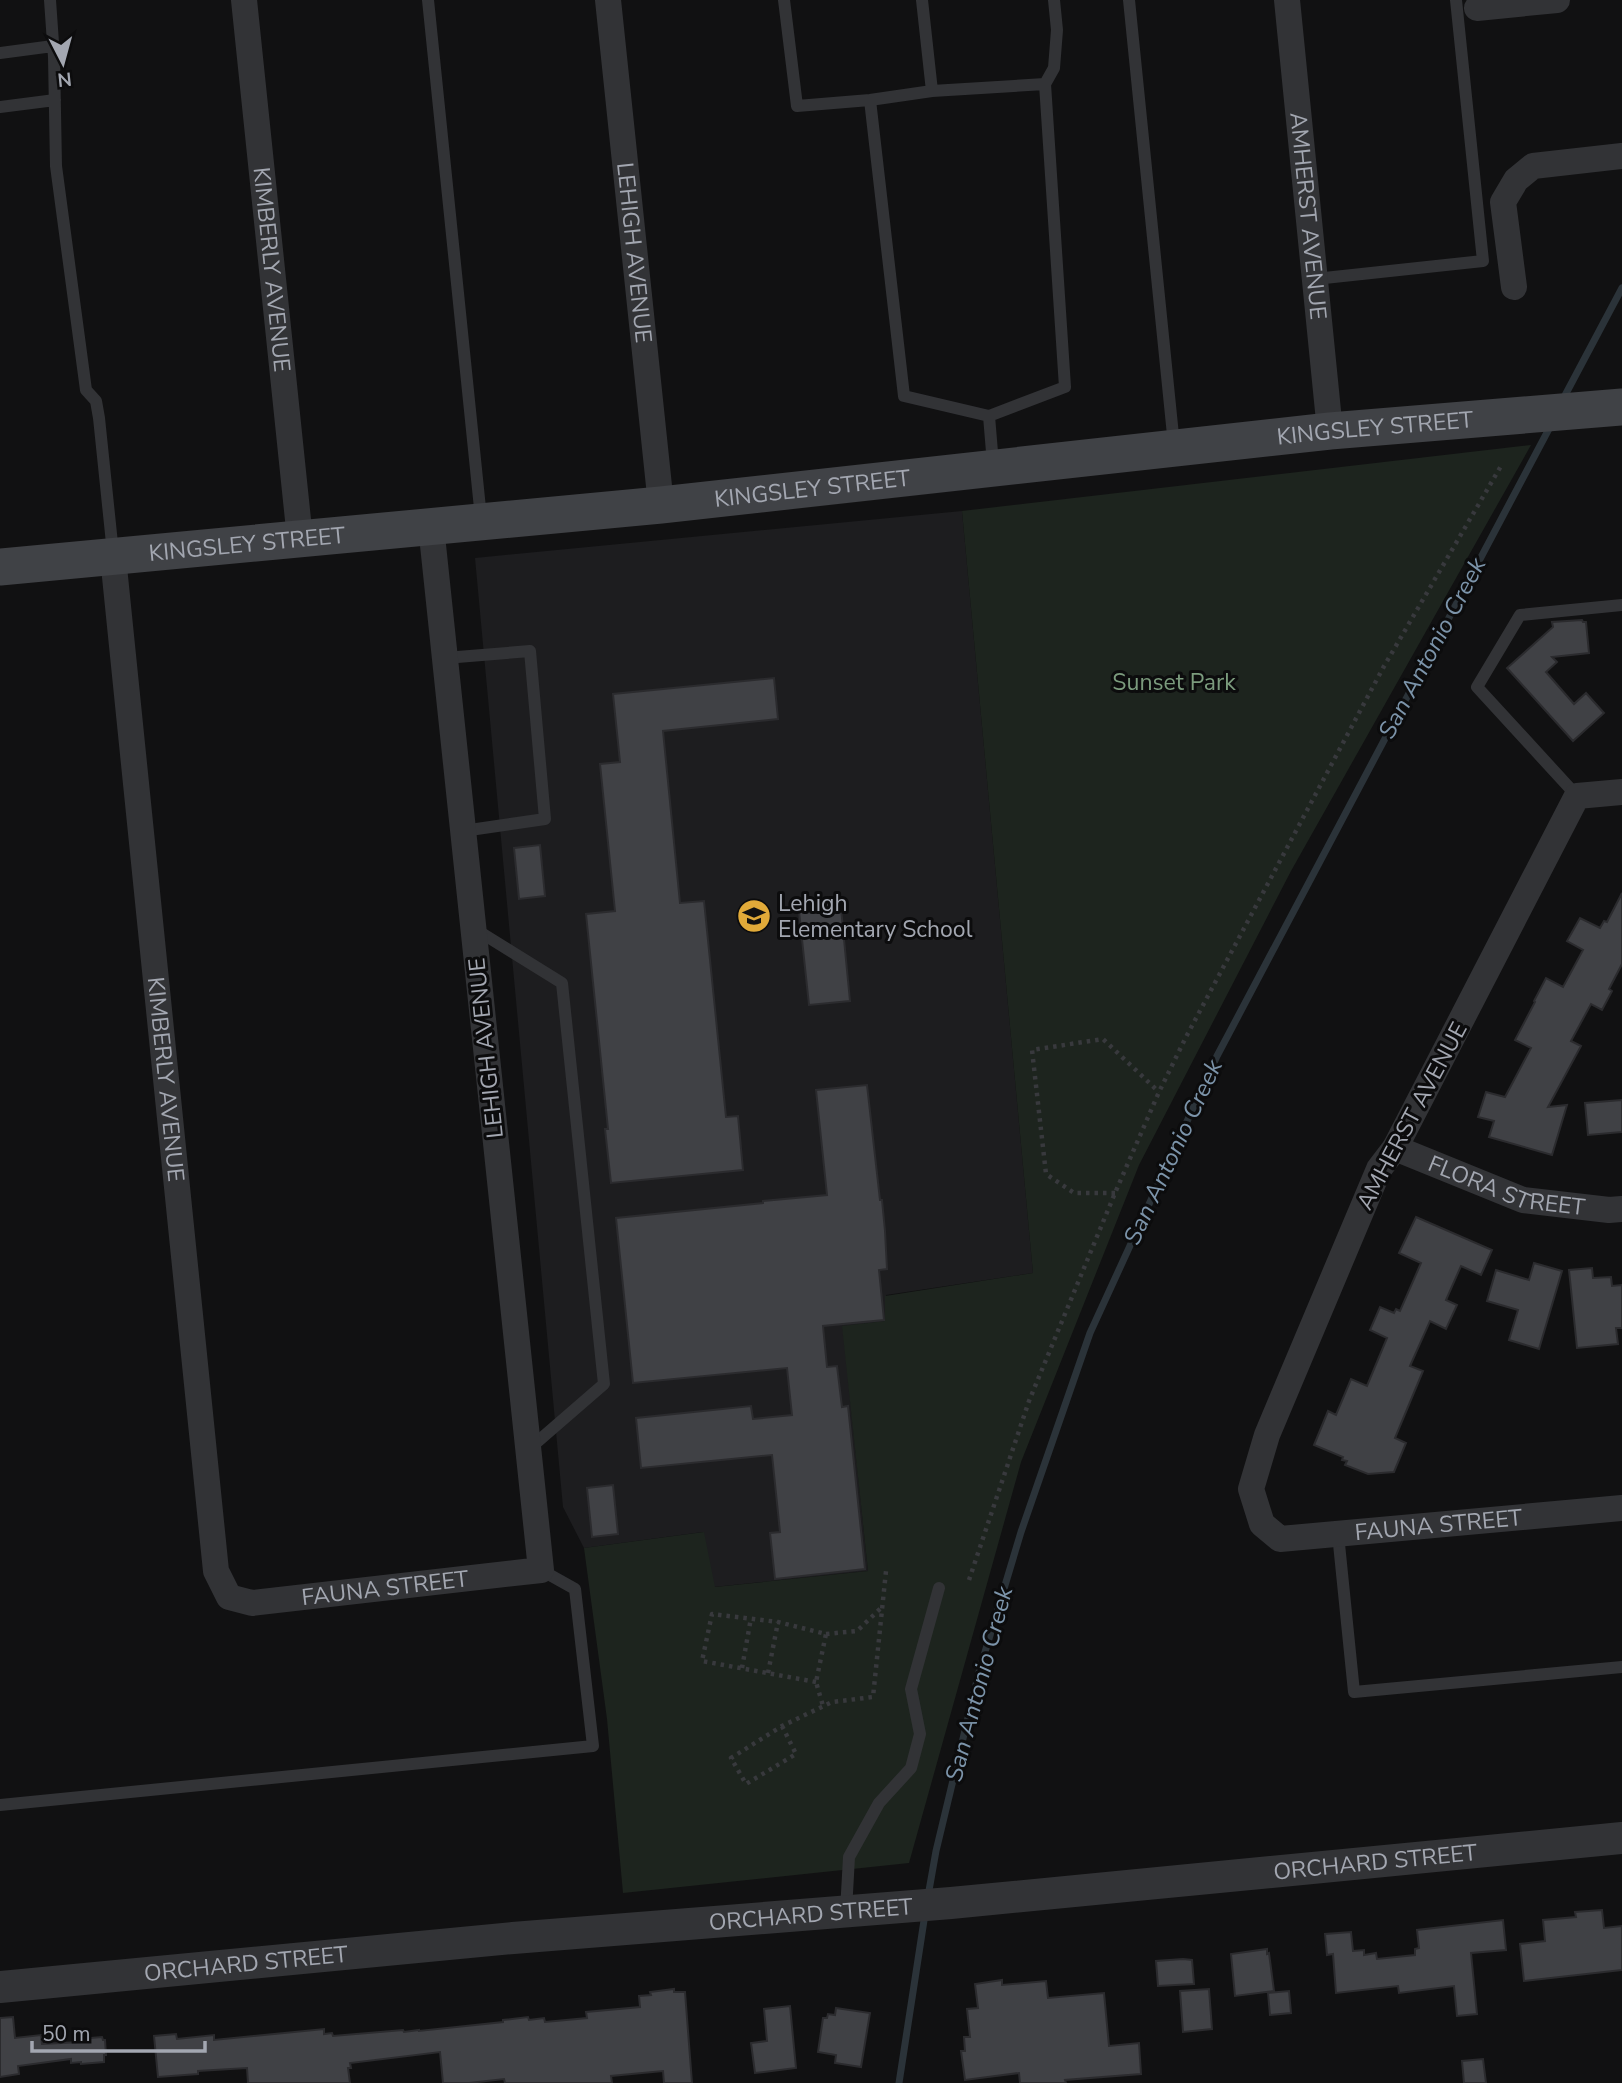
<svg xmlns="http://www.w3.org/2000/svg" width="1622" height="2083" font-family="'Nunito Sans',sans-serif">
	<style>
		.built { fill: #1d1d1f }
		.green { fill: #1d241e }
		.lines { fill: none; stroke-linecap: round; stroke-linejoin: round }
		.stream { stroke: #2b3339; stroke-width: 7 }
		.building { fill: #404145; stroke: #2b2b2e; stroke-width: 2 }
		.path { stroke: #38393d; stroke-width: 4.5; stroke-dasharray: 3.5 5; stroke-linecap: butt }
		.service { stroke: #323336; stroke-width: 12 }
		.minor { stroke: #323336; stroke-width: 26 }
		.tertiary { stroke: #323336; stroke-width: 32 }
		.secondary { stroke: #404246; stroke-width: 37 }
		.labels { text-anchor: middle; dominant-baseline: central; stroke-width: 6; stroke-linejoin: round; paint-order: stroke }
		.street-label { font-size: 23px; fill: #a3a7b1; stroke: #0c0c0d }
		.park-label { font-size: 23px; fill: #7b9b7d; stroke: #0c0c0d }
		.poi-label { font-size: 23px; fill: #a3a7b1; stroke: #0c0c0d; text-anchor: start }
		.water-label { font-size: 24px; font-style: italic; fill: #7c94aa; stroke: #0c0c0d }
	</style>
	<rect width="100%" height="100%" fill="#111112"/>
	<path class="built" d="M 962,511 L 1033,1273 L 886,1295 L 886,1321 L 843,1327 L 868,1571 L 714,1587 L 703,1532 L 584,1548 L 563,1507 L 475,558 Z"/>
	<path class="green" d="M 1531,445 L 1291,871 L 1139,1165 L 1021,1462 L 909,1863 L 623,1893 L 607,1719 L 584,1548 L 704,1532 L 715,1587 L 868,1571 L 842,1326 L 885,1321 L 885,1296 L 1033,1273 L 962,511 Z"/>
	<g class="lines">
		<path class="stream" d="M 1562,401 L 1622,288
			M 928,1896 L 936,1851 L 979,1672 L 1021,1532 L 1090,1333 L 1217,1056 L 1551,425
			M 899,2083 L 925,1914"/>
	</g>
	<path class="building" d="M 1582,620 L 1583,622 L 1586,622 L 1589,653 L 1552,657 L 1557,662 L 1546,672 L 1574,704 L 1586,693 L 1604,713 L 1573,741 L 1507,668 L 1553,627 L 1552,622 Z
		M 774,678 L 778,719 L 663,731 L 680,903 L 704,901 L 726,1117 L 738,1116 L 743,1170 L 611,1183 L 605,1129 L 608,1129 L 586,914 L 615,911 L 600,764 L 620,762 L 613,694 Z
		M 540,845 L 545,896 L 519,899 L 514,848 Z
		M 1622,893 L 1622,964 L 1609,989 L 1612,991 L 1602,1010 L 1591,1004 L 1571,1041 L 1581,1046 L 1548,1107 L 1567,1105 L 1552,1155 L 1489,1137 L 1494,1121 L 1478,1117 L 1486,1092 L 1505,1097 L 1531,1048 L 1515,1040 L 1535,1002 L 1534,1001 L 1546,978 L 1563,987 L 1583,950 L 1567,941 L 1580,918 L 1600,928 L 1604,921 L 1607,922 Z
		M 840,898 L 850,1001 L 809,1005 L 798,902 Z
		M 867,1085 L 880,1200 L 882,1200 L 885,1231 L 887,1269 L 879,1270 L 884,1320 L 823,1326 L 827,1367 L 837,1366 L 842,1407 L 848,1406 L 865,1569 L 775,1579 L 770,1533 L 780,1532 L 772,1455 L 641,1468 L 636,1418 L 751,1406 L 753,1419 L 792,1415 L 787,1368 L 633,1383 L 616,1218 L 763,1203 L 763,1201 L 827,1195 L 816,1090 Z
		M 1622,1100 L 1622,1132 L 1588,1135 L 1585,1103 Z
		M 1416,1217 L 1492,1250 L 1481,1275 L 1461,1266 L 1446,1300 L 1457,1305 L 1446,1329 L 1430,1321 L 1410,1366 L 1423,1371 L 1395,1438 L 1406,1443 L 1394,1472 L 1368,1474 L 1345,1465 L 1347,1461 L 1342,1460 L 1343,1457 L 1314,1445 L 1328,1411 L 1336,1415 L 1351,1379 L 1367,1386 L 1387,1338 L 1370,1330 L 1380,1307 L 1394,1313 L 1396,1309 L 1400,1311 L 1421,1263 L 1399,1253 Z
		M 1534,1263 L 1562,1271 L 1539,1349 L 1509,1340 L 1518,1310 L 1487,1301 L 1496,1270 L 1529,1280 Z
		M 1592,1268 L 1593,1278 L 1611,1277 L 1612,1286 L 1622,1285 L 1622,1328 L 1616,1328 L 1618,1344 L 1577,1348 L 1569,1270 Z
		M 613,1485 L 618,1534 L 592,1537 L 587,1488 Z
		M 1602,1910 L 1604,1928 L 1622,1926 L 1622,1970 L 1524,1981 L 1520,1944 L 1545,1941 L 1543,1920 L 1576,1917 L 1575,1912 Z
		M 1503,1920 L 1506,1950 L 1471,1953 L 1477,2014 L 1457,2016 L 1454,1986 L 1399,1993 L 1398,1986 L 1336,1993 L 1333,1954 L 1327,1955 L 1325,1934 L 1351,1932 L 1353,1951 L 1364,1950 L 1364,1955 L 1376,1953 L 1377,1959 L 1415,1955 L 1415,1949 L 1419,1948 L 1417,1930 Z
		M 1267,1949 L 1267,1954 L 1269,1953 L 1274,1991 L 1235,1996 L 1231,1954 Z
		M 1183,1959 L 1192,1960 L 1194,1984 L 1158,1986 L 1156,1961 Z
		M 1002,1980 L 1002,1985 L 1046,1981 L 1048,1998 L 1104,1993 L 1109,2046 L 1139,2043 L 1141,2074 L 1065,2080 L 1066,2083 L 1020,2083 L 1019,2073 L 965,2080 L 961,2051 L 965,2051 L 964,2037 L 970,2037 L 967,2009 L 978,2008 L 975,1984 Z
		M 674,1989 L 674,1992 L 685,1992 L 692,2083 L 664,2083 L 663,2071 L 611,2076 L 612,2083 L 505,2083 L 504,2079 L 469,2083 L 443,2083 L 440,2052 L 350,2063 L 351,2068 L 348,2068 L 350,2083 L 248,2083 L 247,2068 L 198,2071 L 198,2074 L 158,2077 L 154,2036 L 176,2034 L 177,2039 L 214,2035 L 214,2040 L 324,2029 L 324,2034 L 332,2033 L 333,2036 L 403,2030 L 404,2032 L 419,2030 L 419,2031 L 503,2022 L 503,2020 L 528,2017 L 529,2020 L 544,2018 L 545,2022 L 587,2018 L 586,2012 L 640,2007 L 639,1996 L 651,1995 L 650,1992 Z
		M 1209,1989 L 1212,2029 L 1183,2032 L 1180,1991 Z
		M 1289,1991 L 1291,2013 L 1270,2015 L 1268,1993 Z
		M 790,2006 L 796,2068 L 755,2073 L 751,2043 L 767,2041 L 764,2009 Z
		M 836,2008 L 870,2013 L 861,2067 L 835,2063 L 836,2055 L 818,2052 L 823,2018 L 827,2018 L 828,2014 L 835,2015 Z
		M 13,2017 L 15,2038 L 41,2035 L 42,2044 L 80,2042 L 79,2039 L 102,2037 L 103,2040 L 105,2040 L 106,2055 L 104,2055 L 104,2062 L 81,2064 L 81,2062 L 71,2063 L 71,2059 L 18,2066 L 19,2074 L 0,2077 L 0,2018 Z
		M 1483,2059 L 1486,2083 L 1464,2083 L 1462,2061 Z"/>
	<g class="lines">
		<path class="path" d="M 1115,1193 L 1074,1193 L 1046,1174 L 1032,1050 L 1103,1039 L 1159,1092
			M 969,1580 L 1029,1401 L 1115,1193 L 1159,1092 L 1186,1037 L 1383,668 L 1501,466
			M 826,1634 L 857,1631 L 882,1607
			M 742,1668 L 751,1618
			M 768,1673 L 778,1622
			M 816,1682 L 702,1661 L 712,1614 L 778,1622 L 826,1634 L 816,1682 L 823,1706
			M 782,1726 L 796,1754 L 746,1784 L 731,1758 L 782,1726 L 832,1702 L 873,1697 L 886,1571"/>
		<path class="service" d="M 50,0 L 54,57 L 56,166 L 86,390 L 96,401 L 99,418 L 113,553
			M 428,0 L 481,518
			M 784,0 L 797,106 L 870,100 L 932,91
			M 922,0 L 932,91 L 1045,84
			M 1129,0 L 1174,445
			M 0,53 L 53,46
			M 870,100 L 904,396 L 989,416
			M 0,107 L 55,100
			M 1315,279 L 1483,261 L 1456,0
			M 993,464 L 989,416 L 1065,387 L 1045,84 L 1054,68 L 1057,30 L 1054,0
			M 445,658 L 530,651 L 545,819 L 463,831
			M 1577,796 L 1477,687 L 1520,615 L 1622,605
			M 475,929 L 562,983 L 604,1384 L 529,1449
			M 1338,1534 L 1354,1692 L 1622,1667
			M 0,1805 L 593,1746 L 575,1589 L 541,1570
			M 846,1911 L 849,1857 L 879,1803 L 911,1768 L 920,1734 L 911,1689 L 939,1588"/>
		<g class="minor">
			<path id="s1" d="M 244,0 L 300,539"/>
			<path id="s2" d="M 608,0 L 661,505"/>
			<path id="s3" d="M 1287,0 L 1330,431"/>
			<path d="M 1477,8 L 1557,0"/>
			<path d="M 1514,287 L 1503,202 L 1516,180 L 1533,166 L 1622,156"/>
			<path id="s4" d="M 113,557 L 216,1571 L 229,1597 L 252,1603 L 541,1570 L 431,526"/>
			<path id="s5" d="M 1622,792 L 1577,796 L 1395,1148 L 1379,1169 L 1267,1435 L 1251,1489 L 1262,1524 L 1280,1539 L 1622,1508"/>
			<path id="s6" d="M 1395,1148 L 1523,1200 L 1609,1210 L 1622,1209"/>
		</g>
		<path class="tertiary" id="s7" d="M 0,1987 L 513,1938 L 951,1903 L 1622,1838"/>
		<path class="secondary" id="s8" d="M 0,567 L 661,505 L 1330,431 L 1622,407"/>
	</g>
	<defs>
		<g id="school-disc" transform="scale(1.75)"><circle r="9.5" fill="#e1aa39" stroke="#0c0c0d"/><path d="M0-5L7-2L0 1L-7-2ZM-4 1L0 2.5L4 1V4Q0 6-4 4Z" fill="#111"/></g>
	</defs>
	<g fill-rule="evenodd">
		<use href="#school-disc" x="754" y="916"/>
	</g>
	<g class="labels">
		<g class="street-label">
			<text stroke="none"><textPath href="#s3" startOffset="217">AMHERST AVENUE</textPath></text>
			<text stroke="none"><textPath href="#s2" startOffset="254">LEHIGH AVENUE</textPath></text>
			<text stroke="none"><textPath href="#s1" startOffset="271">KIMBERLY AVENUE</textPath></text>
			<text stroke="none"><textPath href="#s8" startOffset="1382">KINGSLEY STREET</textPath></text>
			<text stroke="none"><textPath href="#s8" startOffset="816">KINGSLEY STREET</textPath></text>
			<text stroke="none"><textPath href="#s8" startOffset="248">KINGSLEY STREET</textPath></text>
			<text transform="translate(486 1048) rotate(-96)">LEHIGH AVENUE</text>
			<text stroke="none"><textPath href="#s4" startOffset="525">KIMBERLY AVENUE</textPath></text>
			<text transform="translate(1412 1116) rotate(-62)">AMHERST AVENUE</text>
			<text stroke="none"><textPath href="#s6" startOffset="119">FLORA STREET</textPath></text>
			<text stroke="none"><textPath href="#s5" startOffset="1032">FAUNA STREET</textPath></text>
			<text stroke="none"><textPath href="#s4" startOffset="1206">FAUNA STREET</textPath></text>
			<text stroke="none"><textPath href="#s7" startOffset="1381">ORCHARD STREET</textPath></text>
			<text stroke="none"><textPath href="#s7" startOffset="814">ORCHARD STREET</textPath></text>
			<text stroke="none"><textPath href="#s7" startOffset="247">ORCHARD STREET</textPath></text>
		</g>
		<g class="park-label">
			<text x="1174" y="682">Sunset Park</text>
		</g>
		<g class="poi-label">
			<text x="778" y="903">Lehigh<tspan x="778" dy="26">Elementary School</tspan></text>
		</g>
		<g class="water-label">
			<text transform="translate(1432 648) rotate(-62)">San Antonio Creek</text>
			<text transform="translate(1173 1152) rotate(-65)">San Antonio Creek</text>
			<text transform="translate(979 1684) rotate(-75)">San Antonio Creek</text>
		</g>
	</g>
	<g transform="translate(63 63) rotate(174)" stroke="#0c0c0d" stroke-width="5" paint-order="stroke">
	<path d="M0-5L12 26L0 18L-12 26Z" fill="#a3a7b1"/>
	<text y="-10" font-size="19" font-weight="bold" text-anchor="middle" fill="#a3a7b1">N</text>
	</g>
	<path d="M32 2041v10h173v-10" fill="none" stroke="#a3a7b1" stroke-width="3.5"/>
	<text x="42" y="2041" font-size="21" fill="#a3a7b1" stroke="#0c0c0d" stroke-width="5" paint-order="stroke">50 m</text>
</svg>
